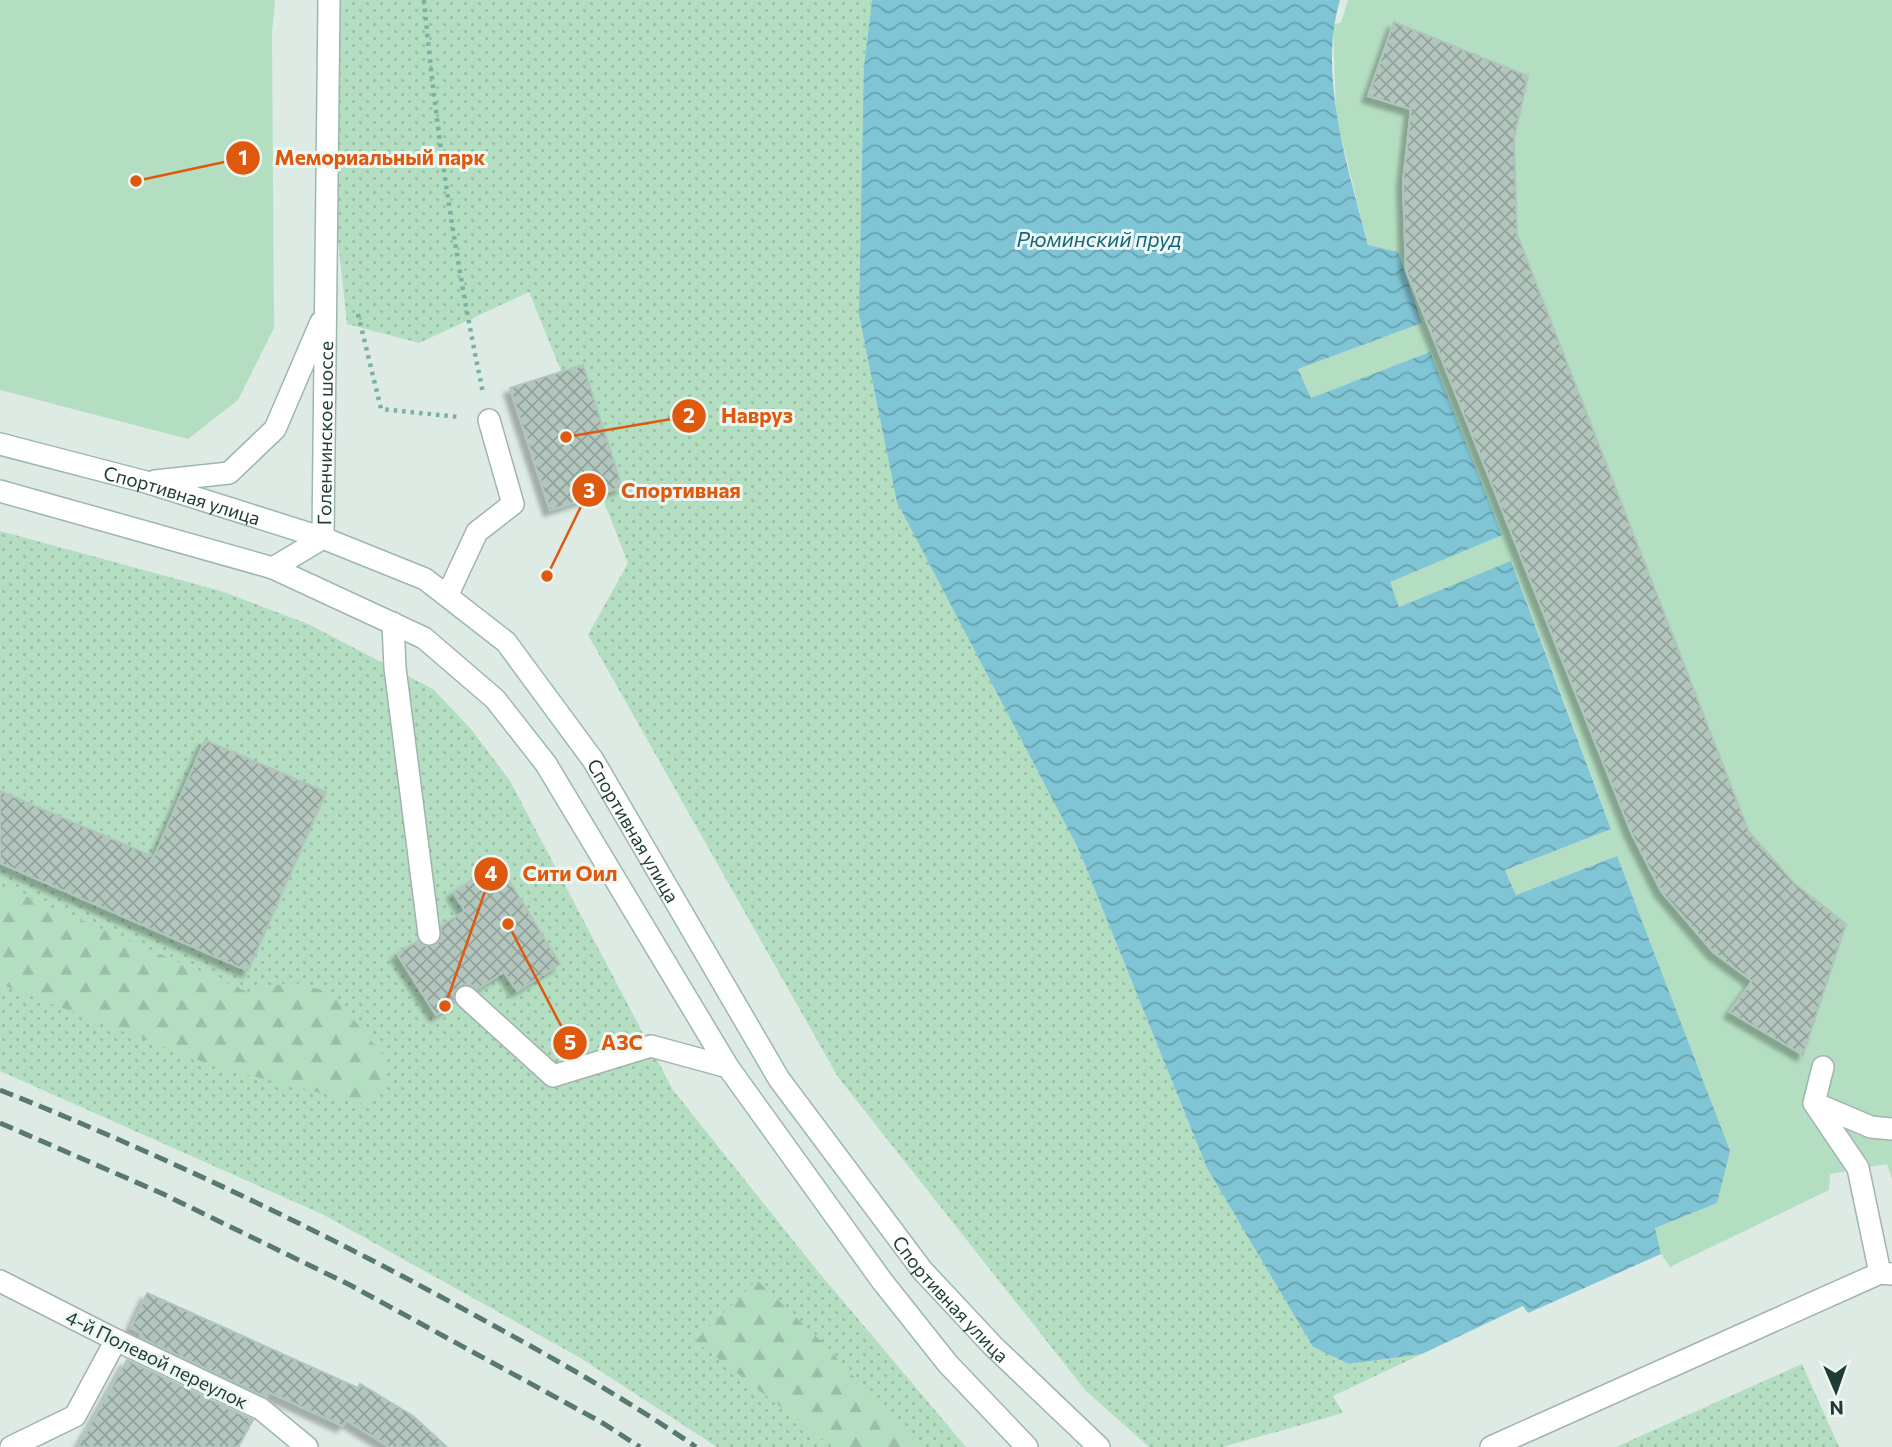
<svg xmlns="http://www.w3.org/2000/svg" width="1892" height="1447" font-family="Commissioner,sans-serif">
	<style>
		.grass { fill: url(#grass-dots) }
		.forest { fill: url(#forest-firs) }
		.green { fill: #b4dec1 }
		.water { fill: url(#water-waves) }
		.building { fill: url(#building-cross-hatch); stroke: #b0c5bd; stroke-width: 2; filter: url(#shadow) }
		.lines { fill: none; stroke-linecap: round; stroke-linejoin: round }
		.lane-casing { stroke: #a1b3ad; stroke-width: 24 }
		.street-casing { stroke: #a1b3ad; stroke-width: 24 }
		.secondary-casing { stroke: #9cb7ae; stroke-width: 24 }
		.path { stroke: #7bb1a2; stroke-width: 4.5; stroke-dasharray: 3.5 5; stroke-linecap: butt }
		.lane { stroke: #fff; stroke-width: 21 }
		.street { stroke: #fff; stroke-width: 21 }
		.secondary { stroke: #fff; stroke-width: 21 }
		.rail { stroke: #587870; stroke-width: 5; stroke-dasharray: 14 7; stroke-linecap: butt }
		.labels { text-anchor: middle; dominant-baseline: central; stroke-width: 6; stroke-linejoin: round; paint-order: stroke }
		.street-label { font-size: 19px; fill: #1e3c35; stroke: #eef7f3 }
		.water-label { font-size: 21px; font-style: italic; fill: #14677b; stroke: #eef7f3 }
		.leader { fill: none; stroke: #de580e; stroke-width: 2.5 }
		.callout-dot { fill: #de580e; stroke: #eef7f3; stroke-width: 2.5 }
		.mark-label { font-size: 21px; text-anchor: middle; font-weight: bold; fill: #fff }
		.callout-label { font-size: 21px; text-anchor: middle; font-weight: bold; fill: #de580e; stroke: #eef7f3; stroke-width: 6; stroke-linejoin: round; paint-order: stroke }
	</style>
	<defs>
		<pattern id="grass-dots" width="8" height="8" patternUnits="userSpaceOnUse" patternTransform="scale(1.75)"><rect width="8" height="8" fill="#b4dec1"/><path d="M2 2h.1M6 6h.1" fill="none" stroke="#9abfa6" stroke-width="1.8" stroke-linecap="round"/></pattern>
		<pattern id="forest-firs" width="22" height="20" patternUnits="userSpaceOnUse" patternTransform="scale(1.75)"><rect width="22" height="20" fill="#b4dec1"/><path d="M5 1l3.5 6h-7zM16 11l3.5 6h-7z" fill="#9abfa6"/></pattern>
		<pattern id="water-waves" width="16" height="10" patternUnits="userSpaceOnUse" patternTransform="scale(1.75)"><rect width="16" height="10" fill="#80c5d5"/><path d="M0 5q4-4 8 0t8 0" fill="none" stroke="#68a1ae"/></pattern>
		<pattern id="building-cross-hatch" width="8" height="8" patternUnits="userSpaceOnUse" patternTransform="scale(1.75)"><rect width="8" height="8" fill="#b3c6be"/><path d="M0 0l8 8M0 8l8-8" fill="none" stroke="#91a29b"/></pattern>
		<filter id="shadow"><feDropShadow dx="-6" dy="6" stdDeviation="2" flood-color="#0004"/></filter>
	</defs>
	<rect width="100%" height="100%" fill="#deebe5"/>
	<path class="grass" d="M 329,0 L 872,0 L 864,66 L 1078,848 L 1207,1168 L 1313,1347 L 1349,1364 L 1422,1354 L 1333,1396 L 1343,1413 L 1223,1447 L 1149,1447 L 1086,1391 L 838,1077 L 588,635 L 628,563 L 601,494 L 622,487 L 583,365 L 561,371 L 529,292 L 419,343 L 347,324 L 328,146 Z
		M 0,531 L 221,591 L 308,624 L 433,689 L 471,729 L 510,781 L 673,1090 L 816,1269 L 966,1447 L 717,1447 L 579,1357 L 324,1215 L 0,1071 Z
		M 1802,1364 L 1839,1447 L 1616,1447 Z"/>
	<path class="forest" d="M 0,885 L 248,992 L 292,982 L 332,993 L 383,1055 L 384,1083 L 364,1104 L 214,1066 L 0,984 Z
		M 757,1280 L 824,1344 L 918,1447 L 833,1447 L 695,1341 Z"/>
	<path class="green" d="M 0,0 L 275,0 L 272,33 L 274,328 L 238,400 L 188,439 L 0,390 Z
		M 1348,0 L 1892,0 L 1892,1179 L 1887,1164 L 1830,1174 L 1829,1190 L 1670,1267 L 1661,1254 L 1655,1228 L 1716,1203 L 1617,856 L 1516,895 L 1505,870 L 1611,828 L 1512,562 L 1399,607 L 1389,581 L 1430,353 L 1311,398 L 1298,369 L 1422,323 L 1368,245 L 1336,116 L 1333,24 L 1341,23 Z"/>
	<path class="water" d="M 872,0 L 1340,0 C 1317,77 1349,169 1368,245 L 1398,252 L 1422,323 L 1298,369 L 1311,398 L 1430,352 L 1502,535 L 1390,582 L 1399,607 L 1511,561 L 1611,829 L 1505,870 L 1516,895 L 1617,856 L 1730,1151 L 1717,1203 L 1655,1228 L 1661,1254 L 1528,1313 L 1523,1306 L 1422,1354 L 1349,1364 L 1313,1347 L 1207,1168 L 1078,848 L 897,502 L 859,315 L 864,66 Z"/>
	<path class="building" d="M 1394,22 L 1528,76 L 1514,139 L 1517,234 L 1749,832 L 1794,883 L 1846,924 L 1803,1055 L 1730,1012 L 1752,981 L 1713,952 L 1661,891 L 1631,832 L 1406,270 L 1403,182 L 1411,109 L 1368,96 Z
		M 583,365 L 622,487 L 550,510 L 510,388 Z
		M 205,740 L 326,792 L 248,971 L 0,863 L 0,791 L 154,857 Z
		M 499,864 L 560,964 L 517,991 L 504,972 L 477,989 L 469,984 L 461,985 L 453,994 L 455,1003 L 436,1015 L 397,954 L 418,941 L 425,946 L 437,944 L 441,938 L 441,926 L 465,911 L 453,892 Z
		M 147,1293 L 358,1388 L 360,1384 L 413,1416 L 447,1447 L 390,1447 L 346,1420 L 343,1426 L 269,1392 L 266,1397 L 140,1337 L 142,1333 L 131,1328 Z
		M 127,1360 L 253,1420 L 238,1447 L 78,1447 Z"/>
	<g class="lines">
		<g class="lane-casing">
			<path id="lane" d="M 448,594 L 477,532 L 513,504 L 489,420
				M 393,623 L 395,668 L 429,934
				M 466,997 L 553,1076 L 651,1046 L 728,1067
				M 1823,1067 L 1814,1103 L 1858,1168 L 1880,1273
				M 1814,1103 L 1871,1127 L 1892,1129
				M 0,1281 L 116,1340
				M 1491,1447 L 1880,1273 L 1892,1274"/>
		</g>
		<g class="street-casing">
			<path id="street" d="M 11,1447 L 75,1416 L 116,1340 L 261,1409 L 307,1447"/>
		</g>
		<g class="secondary-casing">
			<g id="secondary">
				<path id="s1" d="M 0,444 L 146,482 L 323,538 L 425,579 L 506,642 L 593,760 L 779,1079 L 922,1270 L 993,1346 L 1099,1447"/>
				<path d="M 155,481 L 229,473 L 275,429 L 321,322"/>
				<path d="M 0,491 L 273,568 L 424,638 L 495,699 L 546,764 L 728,1067 L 882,1281 L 948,1364 L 1027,1447"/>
				<path id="s2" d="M 323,538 L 329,0"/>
				<path d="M 273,568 L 323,538"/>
			</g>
		</g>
		<path class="path" d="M 424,0 C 436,132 456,263 483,393
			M 358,314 L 381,409 L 459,417"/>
		<use href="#lane" class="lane"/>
		<use href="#street" class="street"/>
		<use href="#secondary" class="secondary"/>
		<path class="rail" d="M 0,1090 C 165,1156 322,1231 478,1317 C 553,1358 626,1399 696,1447
			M 0,1123 L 161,1193 L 350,1285 L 601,1422 L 640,1447"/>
	</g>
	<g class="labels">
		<g class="street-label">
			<text stroke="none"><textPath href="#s2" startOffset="105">Голенчинское шоссе</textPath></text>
			<text stroke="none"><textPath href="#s1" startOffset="189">Спортивная улица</textPath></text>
			<text stroke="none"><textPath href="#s1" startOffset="777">Спортивная улица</textPath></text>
			<text stroke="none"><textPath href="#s1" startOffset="1344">Спортивная улица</textPath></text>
			<text transform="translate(157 1359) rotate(26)">4-й Полевой переулок</text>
		</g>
		<g class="water-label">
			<text x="1099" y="238">Рюминский пруд</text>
		</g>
	</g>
	<path class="leader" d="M136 181L243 158M566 437L689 416M547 576L589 490M445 1006L491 874M508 924L570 1043"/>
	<g class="callout-dot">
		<circle cx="136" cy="181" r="7"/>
		<circle cx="566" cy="437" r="7"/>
		<circle cx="547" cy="576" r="7"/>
		<circle cx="445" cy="1006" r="7"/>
		<circle cx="508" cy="924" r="7"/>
		<circle cx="243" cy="158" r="18"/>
		<circle cx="689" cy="416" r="18"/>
		<circle cx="589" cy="490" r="18"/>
		<circle cx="491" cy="874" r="18"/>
		<circle cx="570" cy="1043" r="18"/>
	</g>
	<g class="mark-label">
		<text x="243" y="165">1</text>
		<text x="689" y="423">2</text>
		<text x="589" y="498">3</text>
		<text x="491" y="881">4</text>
		<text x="570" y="1050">5</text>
	</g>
	<g class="callout-label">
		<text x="380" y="165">Мемориальный парк</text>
		<text x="757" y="423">Навруз</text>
		<text x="681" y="498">Спортивная</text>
		<text x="570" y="881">Сити Оил</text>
		<text x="622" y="1050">АЗС</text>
	</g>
	<g transform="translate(1836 1391) rotate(178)" stroke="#eef7f3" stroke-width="5" paint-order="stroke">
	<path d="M0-5L12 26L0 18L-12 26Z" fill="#1e3c35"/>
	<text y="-10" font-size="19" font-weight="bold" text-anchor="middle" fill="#1e3c35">N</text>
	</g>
</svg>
